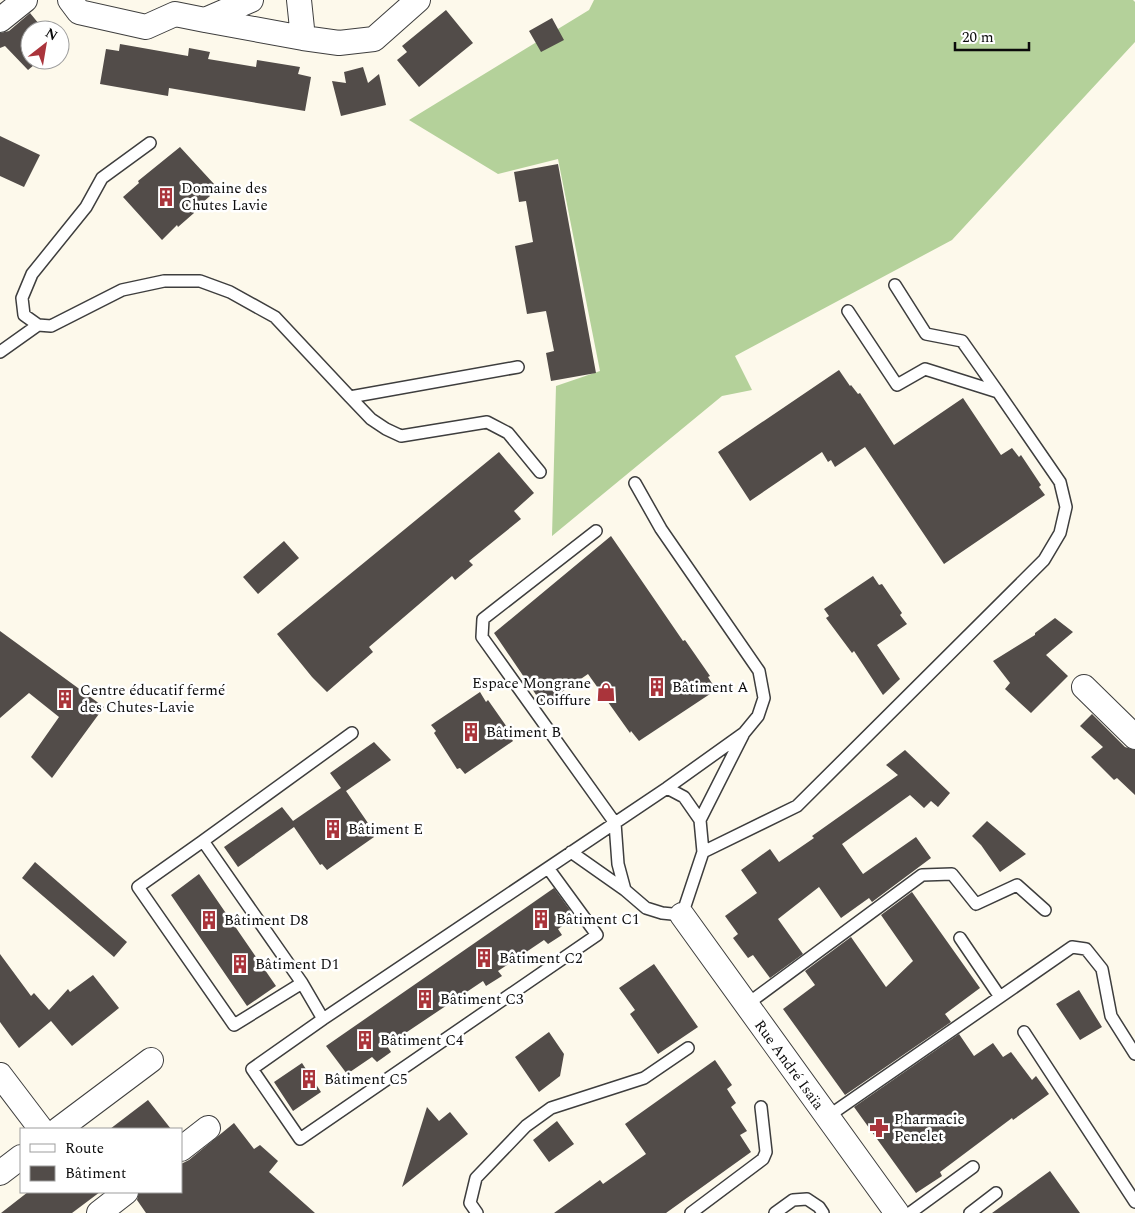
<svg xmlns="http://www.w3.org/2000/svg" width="1135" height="1213" font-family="Spectral,serif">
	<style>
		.forest { fill: #b4d19a }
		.building { fill: #524c49 }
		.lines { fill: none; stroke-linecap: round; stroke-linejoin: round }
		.service-casing { stroke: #3e3e3e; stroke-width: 14 }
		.minor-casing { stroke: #3e3e3e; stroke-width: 26 }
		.service { stroke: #fff; stroke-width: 11 }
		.minor { stroke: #fff; stroke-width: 24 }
		.labels { text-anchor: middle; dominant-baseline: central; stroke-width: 5; stroke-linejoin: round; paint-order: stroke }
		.poi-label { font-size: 15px; fill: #0b0b0b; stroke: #fff; text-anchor: start }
		.street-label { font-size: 15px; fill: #0b0b0b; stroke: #fff }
	</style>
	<rect width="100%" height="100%" fill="#fdf9eb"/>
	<path class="forest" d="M 594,0 L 1133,0 L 1135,2 L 1135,42 L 952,240 L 735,356 L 752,390 L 722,396 L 552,536 L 556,386 L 600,371 L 558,159 L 498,174 L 409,120 L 589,10 Z"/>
	<path class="building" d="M 446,10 L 473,43 L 419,87 L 397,60 L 407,52 L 402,46 Z
		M 30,13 L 44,30 L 30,30 L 30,60 L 40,60 L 28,70 L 5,46 L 0,48 L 0,33 L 9,31 Z
		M 552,18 L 564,40 L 541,52 L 529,31 Z
		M 120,44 L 188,56 L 189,48 L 210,52 L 208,59 L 256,67 L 257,60 L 300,67 L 298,74 L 311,77 L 305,111 L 169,88 L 168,96 L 100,84 L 106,49 L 119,51 Z
		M 363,67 L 368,83 L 379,74 L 386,105 L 341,116 L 332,81 L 346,83 L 344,72 Z
		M 0,136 L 40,155 L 24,187 L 0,176 Z
		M 180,147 L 214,184 L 206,191 L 210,196 L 193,211 L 194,213 L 178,227 L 177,225 L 162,240 L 123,197 L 139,183 L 138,181 Z
		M 558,164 L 596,373 L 551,381 L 546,353 L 554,351 L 546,311 L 527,314 L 515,246 L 533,242 L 526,201 L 519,202 L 514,172 Z
		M 839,370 L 850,386 L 851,385 L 858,394 L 860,393 L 894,445 L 963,398 L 1001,455 L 1012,448 L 1019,457 L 1021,455 L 1041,485 L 1039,487 L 1045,495 L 944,564 L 865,447 L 835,467 L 831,460 L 828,462 L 822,452 L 750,501 L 718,452 Z
		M 499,452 L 534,493 L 514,511 L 521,519 L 469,561 L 473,565 L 455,580 L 452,576 L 369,647 L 373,652 L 327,692 L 312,677 L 277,634 Z
		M 611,536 L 683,641 L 685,640 L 710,676 L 708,677 L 715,688 L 708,692 L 710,694 L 639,741 L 631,731 L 630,733 L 588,674 L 543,705 L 494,633 Z
		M 284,541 L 299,558 L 258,594 L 243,577 Z
		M 873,576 L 879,585 L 882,584 L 902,613 L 900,615 L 907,624 L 877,645 L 900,679 L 883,695 L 854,651 L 852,653 L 826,618 L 829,616 L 824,609 Z
		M 1055,618 L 1073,632 L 1046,655 L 1068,676 L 1031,713 L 1005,689 L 1010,683 L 993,661 L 1035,635 L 1035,633 Z
		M 0,631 L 104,707 L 52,778 L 31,757 L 59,717 L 29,693 L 0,718 Z
		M 480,692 L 486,702 L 488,700 L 509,730 L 506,731 L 513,741 L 465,774 L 460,768 L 457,769 L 434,733 L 436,731 L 431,725 Z
		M 1092,714 L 1125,747 L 1135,750 L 1135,795 L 1117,778 L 1114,780 L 1091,757 L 1103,747 L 1080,726 Z
		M 374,742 L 391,760 L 346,791 L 370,826 L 368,827 L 374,837 L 327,870 L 322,864 L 320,865 L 294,827 L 238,867 L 224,847 L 282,807 L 293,821 L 341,788 L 330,773 Z
		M 905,750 L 950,793 L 938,807 L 931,801 L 924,808 L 910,795 L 842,844 L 863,874 L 916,837 L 931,858 L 872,902 L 869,898 L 841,918 L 819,887 L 778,919 L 803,954 L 770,978 L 753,955 L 748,958 L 733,938 L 738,934 L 725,916 L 757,893 L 741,870 L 770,849 L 779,862 L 814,838 L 812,836 L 898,775 L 886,765 Z
		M 987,821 L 1026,854 L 1000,872 L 981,845 L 972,836 Z
		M 35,862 L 127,942 L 114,957 L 22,878 Z
		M 199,874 L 276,986 L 247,1006 L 171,895 Z
		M 554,888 L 575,917 L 558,929 L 562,935 L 548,944 L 544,940 L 498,971 L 502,976 L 486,986 L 483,981 L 404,1034 L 387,1046 L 391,1052 L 377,1062 L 372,1057 L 347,1074 L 326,1046 Z
		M 912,892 L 980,988 L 945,1014 L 951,1022 L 845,1095 L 783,1009 L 815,985 L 805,971 L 851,937 L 886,987 L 913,961 L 881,915 Z
		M 0,954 L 31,996 L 34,993 L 49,1010 L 68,989 L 70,992 L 93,975 L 119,1008 L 72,1046 L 51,1021 L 19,1048 L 0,1022 Z
		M 654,964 L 698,1027 L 658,1054 L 630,1014 L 635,1010 L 619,988 Z
		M 1079,990 L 1102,1027 L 1080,1040 L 1056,1004 Z
		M 549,1032 L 564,1054 L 560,1076 L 539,1092 L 515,1057 Z
		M 959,1034 L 974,1056 L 993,1043 L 1003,1057 L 1011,1052 L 1032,1080 L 1036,1076 L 1049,1094 L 1013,1120 L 1012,1118 L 940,1172 L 942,1176 L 916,1193 L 854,1107 Z
		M 715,1060 L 732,1085 L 727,1089 L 736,1103 L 731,1107 L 747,1131 L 740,1135 L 751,1152 L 666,1213 L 554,1213 L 600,1180 L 603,1184 L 646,1154 L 625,1124 Z
		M 302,1063 L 321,1092 L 293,1111 L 274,1082 Z
		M 148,1100 L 171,1129 L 110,1129 Z
		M 427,1107 L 439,1121 L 450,1112 L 468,1134 L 402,1187 Z
		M 557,1121 L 574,1144 L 549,1162 L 533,1140 Z
		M 234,1123 L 254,1149 L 260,1145 L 278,1161 L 269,1172 L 315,1213 L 146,1213 L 137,1200 L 139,1192 L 181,1192 L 181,1164 L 189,1160 Z
		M 1050,1171 L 1080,1213 L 992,1213 Z
		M 28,1192 L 100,1192 L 72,1213 L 1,1213 Z"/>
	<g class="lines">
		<g class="service-casing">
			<path id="service" d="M 150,143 L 102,178 L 86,207 L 32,274 L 22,298 L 24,315 L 38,325 L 51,326 L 122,290 L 164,281 L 200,281 L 230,292 L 275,317 L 350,397 L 518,367
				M 895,285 L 926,334 L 962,341 L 998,392
				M 0,352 L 38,325
				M 350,397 L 371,419 L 386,429 L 401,436 L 487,422 L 508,433 L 540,472
				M 635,483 L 661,529 L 759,671 L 764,698 L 758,716 L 744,733 L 667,788
				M 596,531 L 483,619 L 482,637 L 615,823 L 618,864 L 625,890
				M 352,733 L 203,841 L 302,983 L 323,1019 C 438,942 552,865 667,788 L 684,797 L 700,820 L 703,852 L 682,915 L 662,913 L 646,908 L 625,890 L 571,852
				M 700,820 L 743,735
				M 203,841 L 138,887 L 234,1025 L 302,983
				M 703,852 L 797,806 L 1044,560 L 1060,533 L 1066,507 L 1060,482 L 998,392 L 925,369 L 897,385 L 848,311
				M 960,938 L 1000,997
				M 746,1005 L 922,875 L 952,874 L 976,904 L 1017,885 L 1045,910
				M 323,1019 L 252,1069 L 300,1139 L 597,935 L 548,868
				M 1024,1032 L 1135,1202
				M 827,1117 L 1072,947 L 1086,949 L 1102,969 L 1111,1016 L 1135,1054
				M 477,1213 L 470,1203 L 476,1178 L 526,1126 L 551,1108 L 644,1078 L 688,1048
				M 691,1213 L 763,1159 L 766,1152 L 761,1107
				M 775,1213 L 793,1200 L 807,1199 L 819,1207 L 823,1213
				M 910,1213 L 973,1167
				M 970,1213 L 996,1193"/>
		</g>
		<g class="minor-casing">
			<path id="minor" d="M 70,0 L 79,12 L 146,27 L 175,14 L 205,20 L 251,0
				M 299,0 L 303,38 L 339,43 L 374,39 L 418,0
				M 0,20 L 25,0
				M 205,20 L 303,38
				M 1084,687 L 1135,737
				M 682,915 L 897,1213
				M 0,1075 L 41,1129
				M 59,1129 L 151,1060
				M 181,1149 L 208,1128
				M 0,1173 L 21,1157
				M 99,1213 L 126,1192"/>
		</g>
		<use href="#service" class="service"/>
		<use href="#minor" class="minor"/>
	</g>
	<defs>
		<g id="building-bare" transform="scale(1.5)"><path d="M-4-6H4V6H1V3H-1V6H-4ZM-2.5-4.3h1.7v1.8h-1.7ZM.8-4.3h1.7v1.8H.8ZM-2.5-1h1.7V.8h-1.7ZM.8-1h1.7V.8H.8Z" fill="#aa343b" stroke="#fff" stroke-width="2.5" paint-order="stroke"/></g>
		<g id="shop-bare" transform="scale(1.5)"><path d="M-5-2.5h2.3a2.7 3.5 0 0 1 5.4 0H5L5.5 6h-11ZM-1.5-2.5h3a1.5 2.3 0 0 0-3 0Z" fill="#aa343b" stroke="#fff" stroke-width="2.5" paint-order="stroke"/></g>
		<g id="pharmacy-bare" transform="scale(1.5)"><path d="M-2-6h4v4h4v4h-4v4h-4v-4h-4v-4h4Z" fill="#aa343b" stroke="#fff" stroke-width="2.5" paint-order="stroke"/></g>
	</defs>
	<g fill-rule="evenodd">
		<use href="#building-bare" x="166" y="197"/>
		<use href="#building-bare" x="657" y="687"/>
		<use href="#shop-bare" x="606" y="692"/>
		<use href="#building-bare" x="65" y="699"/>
		<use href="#building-bare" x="471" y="732"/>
		<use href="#building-bare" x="333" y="829"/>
		<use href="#building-bare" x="541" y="919"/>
		<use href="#building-bare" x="209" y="920"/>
		<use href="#building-bare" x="484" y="958"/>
		<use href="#building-bare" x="240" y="964"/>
		<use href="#building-bare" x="425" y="999"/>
		<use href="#building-bare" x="365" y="1040"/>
		<use href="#building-bare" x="309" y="1079"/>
		<use href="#pharmacy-bare" x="879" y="1128"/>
	</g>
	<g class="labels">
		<g class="poi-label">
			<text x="181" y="188">Domaine des<tspan x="181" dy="17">Chutes Lavie</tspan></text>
			<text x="591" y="683" text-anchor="end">Espace Mongrane<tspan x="591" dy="17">Coiffure</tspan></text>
			<text x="672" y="687">Bâtiment A</text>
			<text x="80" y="690">Centre éducatif fermé<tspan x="80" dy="17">des Chutes-Lavie</tspan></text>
			<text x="486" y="732">Bâtiment B</text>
			<text x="348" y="829">Bâtiment E</text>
			<text x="556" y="919">Bâtiment C1</text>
			<text x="224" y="920">Bâtiment D8</text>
			<text x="499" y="958">Bâtiment C2</text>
			<text x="255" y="964">Bâtiment D1</text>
			<text x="440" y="999">Bâtiment C3</text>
			<text x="380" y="1040">Bâtiment C4</text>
			<text x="324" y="1079">Bâtiment C5</text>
			<text x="894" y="1119">Pharmacie<tspan x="894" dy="17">Penelet</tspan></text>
		</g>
		<g class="street-label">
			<text transform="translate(789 1065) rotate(54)">Rue André Isaïa</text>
		</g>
	</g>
	<rect x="20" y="1128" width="162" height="65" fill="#ffffff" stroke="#9d9d9d"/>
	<rect x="30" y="1144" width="25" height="8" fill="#ffffff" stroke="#9d9d9d"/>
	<text x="65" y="1153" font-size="15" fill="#0b0b0b">Route</text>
	<rect x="30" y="1166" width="25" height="15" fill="#524c49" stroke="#9d9d9d"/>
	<text x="65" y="1178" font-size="15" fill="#0b0b0b">Bâtiment</text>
	<g transform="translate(45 45) rotate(31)"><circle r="24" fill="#ffffff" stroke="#9d9d9d"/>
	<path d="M0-4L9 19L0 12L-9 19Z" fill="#aa343b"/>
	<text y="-8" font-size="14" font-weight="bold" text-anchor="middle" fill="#0b0b0b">N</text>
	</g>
	<path d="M955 42v8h74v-8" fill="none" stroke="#0b0b0b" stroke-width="2.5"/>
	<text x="962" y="42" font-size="15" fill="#0b0b0b" stroke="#ffffff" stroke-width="4" paint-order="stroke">20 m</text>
</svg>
